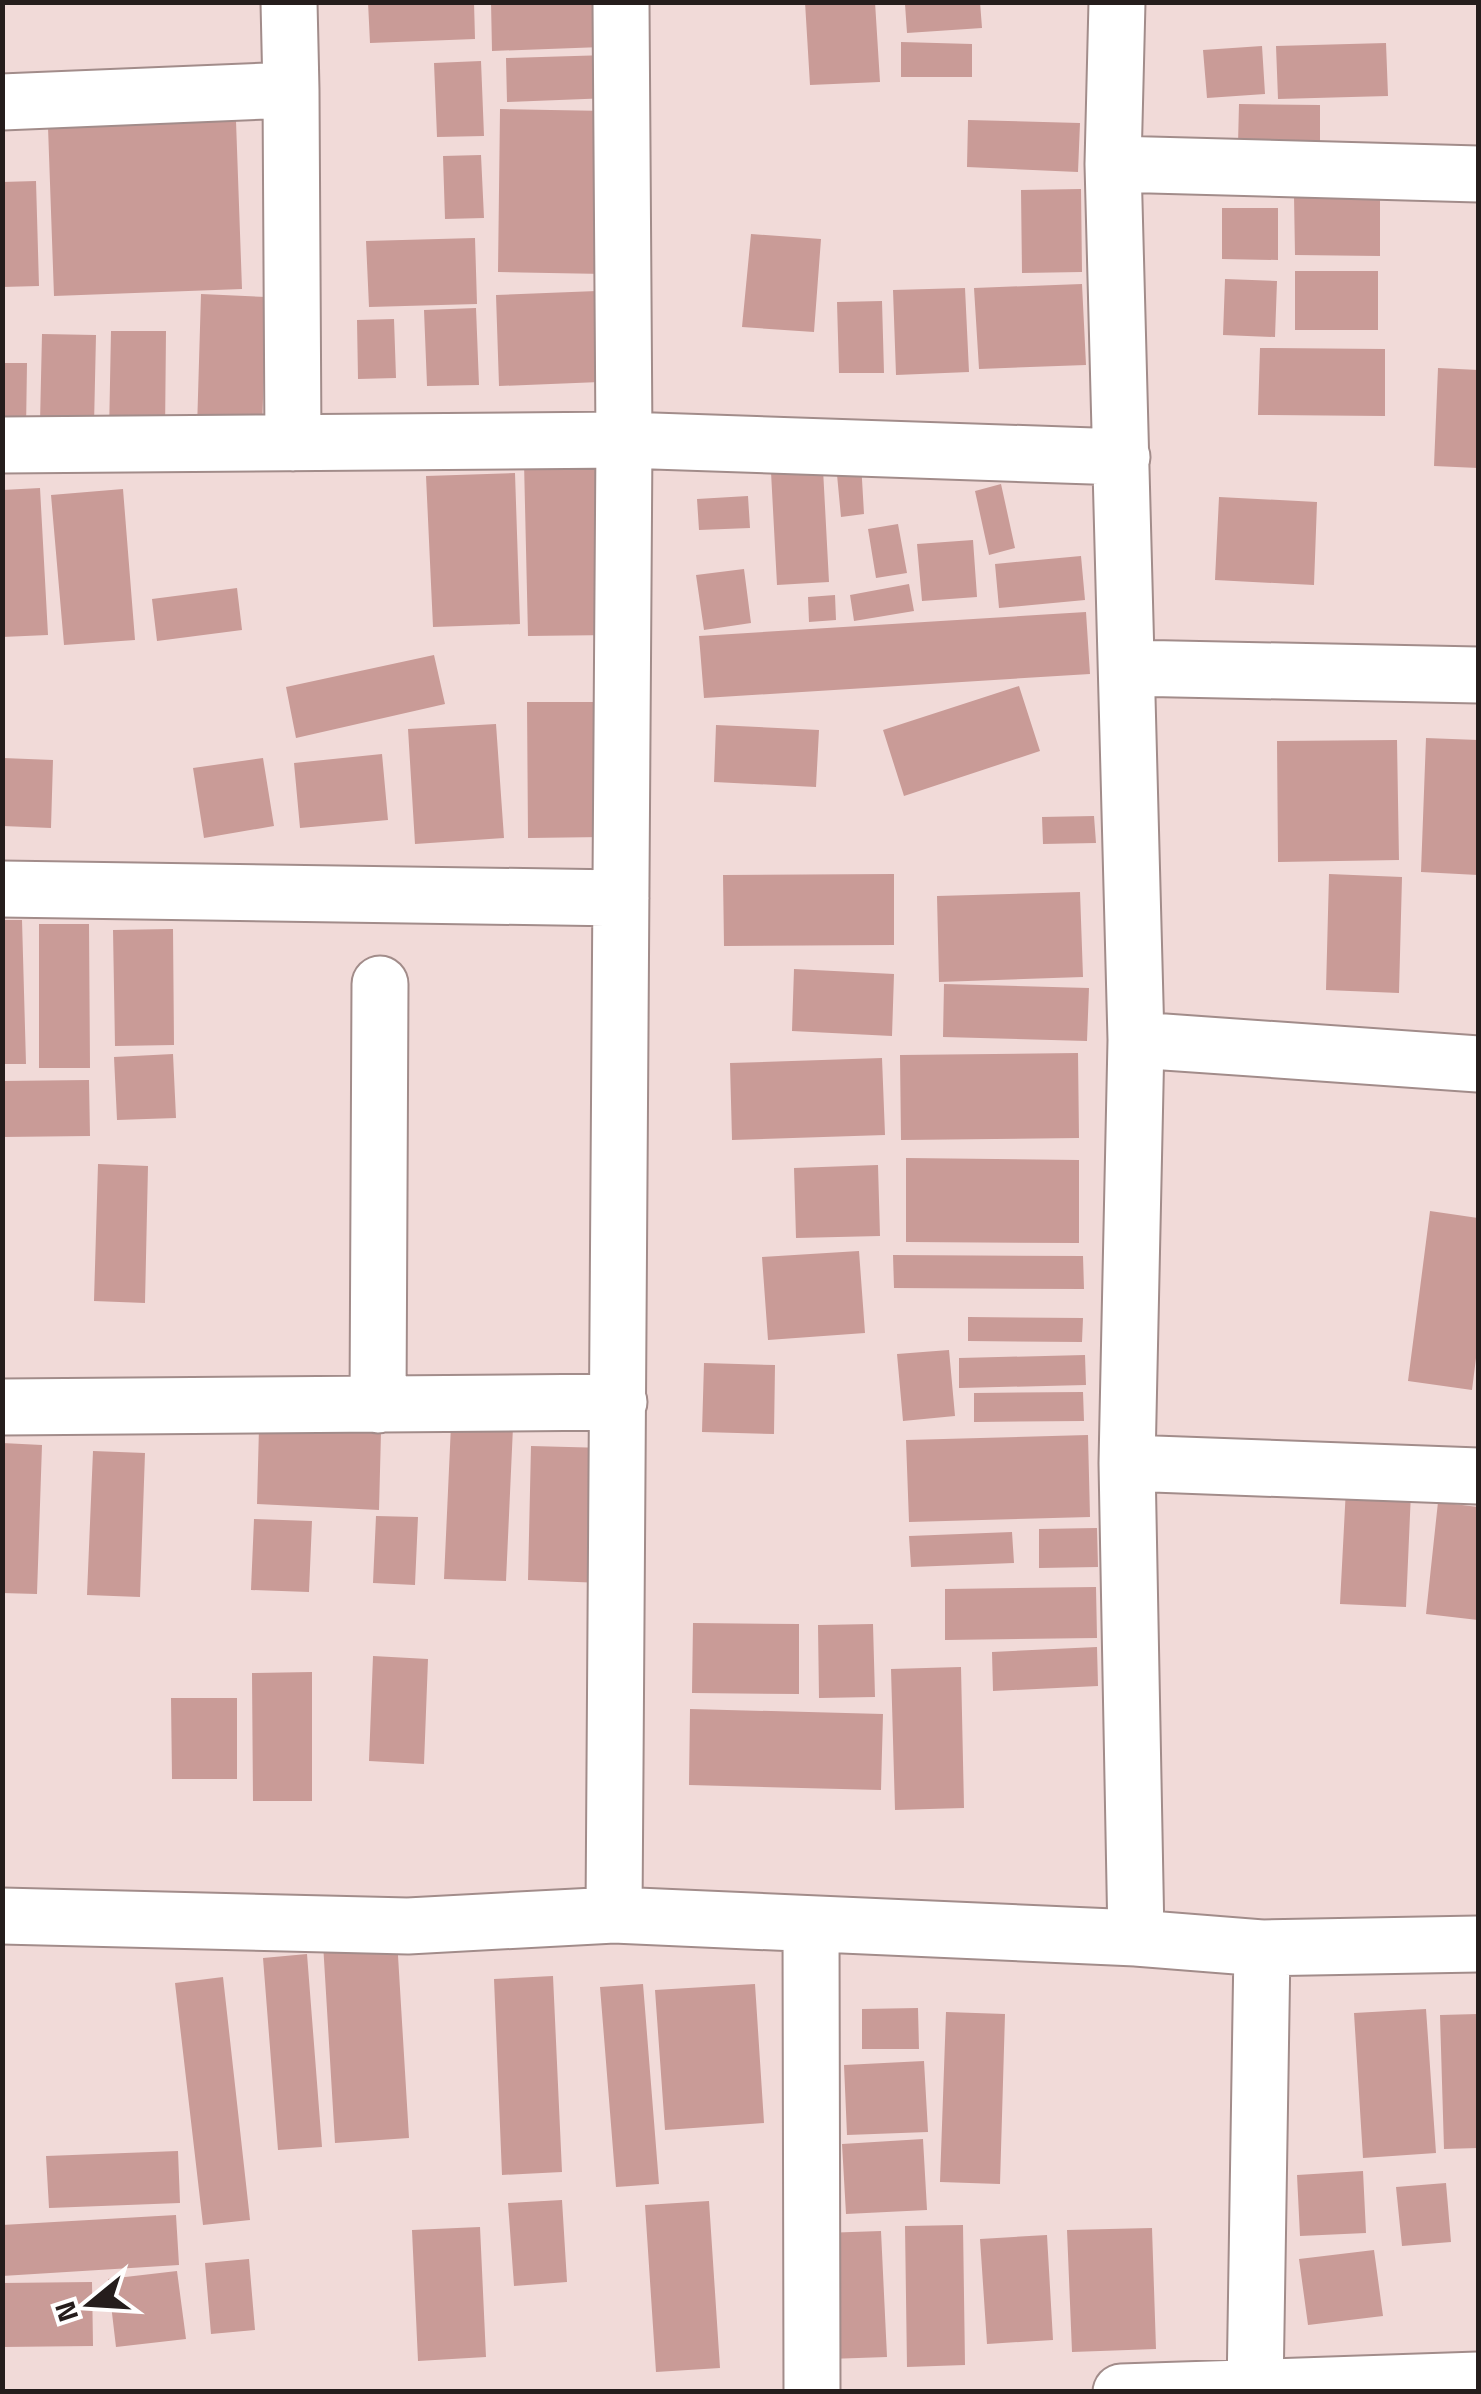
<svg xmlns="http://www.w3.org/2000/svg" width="1481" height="2394" font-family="'Titillium Web',sans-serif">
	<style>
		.building { fill: #c99b97 }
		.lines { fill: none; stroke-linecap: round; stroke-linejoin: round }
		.minor-casing { stroke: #a28c8a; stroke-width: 59 }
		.minor { stroke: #fff; stroke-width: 55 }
	</style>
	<rect width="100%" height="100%" fill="#f1dad8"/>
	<path class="building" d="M 368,2 L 474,2 L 475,39 L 370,43 Z
		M 491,2 L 600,2 L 602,47 L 492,51 Z
		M 805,2 L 875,2 L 880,82 L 810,85 Z
		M 980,2 L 982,28 L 907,33 L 905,4 Z
		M 901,42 L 972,44 L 972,77 L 901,77 Z
		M 1386,43 L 1388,96 L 1278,99 L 1276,46 Z
		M 1262,46 L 1265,94 L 1207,98 L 1203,50 Z
		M 608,55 L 610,98 L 507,102 L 506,58 Z
		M 481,61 L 484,136 L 437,137 L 434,63 Z
		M 1239,104 L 1320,105 L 1320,145 L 1238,144 Z
		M 500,109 L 608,111 L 605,274 L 498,272 Z
		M 968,120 L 1080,123 L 1078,172 L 967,167 Z
		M 236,121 L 242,289 L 54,296 L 48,127 Z
		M 481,155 L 484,218 L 445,219 L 443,156 Z
		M 36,181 L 39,286 L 2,287 L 2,182 Z
		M 1081,189 L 1082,272 L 1022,273 L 1021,190 Z
		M 1294,196 L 1380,197 L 1380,256 L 1295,255 Z
		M 1222,208 L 1278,208 L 1278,260 L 1222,259 Z
		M 751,234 L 821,239 L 814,332 L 742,327 Z
		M 475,238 L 477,304 L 369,307 L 366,241 Z
		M 1295,271 L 1378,271 L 1378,330 L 1295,330 Z
		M 1225,279 L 1277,281 L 1275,337 L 1223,335 Z
		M 1082,284 L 1086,365 L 979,369 L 974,288 Z
		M 965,288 L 969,372 L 896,375 L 893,290 Z
		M 597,291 L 600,382 L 499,386 L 496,295 Z
		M 201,294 L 266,297 L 262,432 L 197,429 Z
		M 882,301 L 884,373 L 839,373 L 837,302 Z
		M 476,308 L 479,385 L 427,386 L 424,310 Z
		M 394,319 L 396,378 L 358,379 L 357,320 Z
		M 111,331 L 166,331 L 165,434 L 109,434 Z
		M 42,334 L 96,335 L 94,425 L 40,423 Z
		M 1260,348 L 1385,349 L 1385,416 L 1258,415 Z
		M 2,363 L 27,363 L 26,430 L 2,430 Z
		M 1438,368 L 1478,370 L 1478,468 L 1434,466 Z
		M 610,460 L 613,635 L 528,636 L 524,462 Z
		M 861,462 L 864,514 L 841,517 L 836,464 Z
		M 823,469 L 829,582 L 777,585 L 771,472 Z
		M 515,473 L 520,624 L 433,627 L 426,476 Z
		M 1001,484 L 1015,548 L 989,555 L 975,491 Z
		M 40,488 L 48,635 L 2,637 L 2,490 Z
		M 123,489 L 135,640 L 64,645 L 51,495 Z
		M 748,496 L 750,528 L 699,530 L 697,499 Z
		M 1219,497 L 1317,502 L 1314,585 L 1215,580 Z
		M 898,524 L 907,573 L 876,578 L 868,529 Z
		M 973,540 L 977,597 L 922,601 L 917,544 Z
		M 1081,556 L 1085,600 L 999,608 L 995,564 Z
		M 744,569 L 751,623 L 704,630 L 696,575 Z
		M 909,584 L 914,611 L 854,621 L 850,595 Z
		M 237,588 L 242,630 L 157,641 L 152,599 Z
		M 835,595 L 836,620 L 809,622 L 808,597 Z
		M 1086,612 L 1090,674 L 704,698 L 699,636 Z
		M 434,655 L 445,704 L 296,738 L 286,687 Z
		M 1019,686 L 1040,751 L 904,796 L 883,730 Z
		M 527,702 L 603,702 L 604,837 L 528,838 Z
		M 496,724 L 504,838 L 415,844 L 408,729 Z
		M 716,725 L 819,730 L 816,787 L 714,782 Z
		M 1426,738 L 1478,740 L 1478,875 L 1421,872 Z
		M 1397,740 L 1399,860 L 1278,862 L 1277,741 Z
		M 382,754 L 388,820 L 300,828 L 294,763 Z
		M 3,758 L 53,760 L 51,828 L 3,826 Z
		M 263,758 L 274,826 L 204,838 L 193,768 Z
		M 1094,816 L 1096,843 L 1043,844 L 1042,817 Z
		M 894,874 L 894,945 L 724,946 L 723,875 Z
		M 1329,874 L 1402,877 L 1399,993 L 1326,990 Z
		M 1080,892 L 1083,977 L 939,982 L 937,896 Z
		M 2,920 L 22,920 L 26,1064 L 2,1064 Z
		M 39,924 L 89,924 L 90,1068 L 39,1068 Z
		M 173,929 L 174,1045 L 115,1046 L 113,930 Z
		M 794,969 L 894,974 L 892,1036 L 792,1031 Z
		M 944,984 L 1089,988 L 1087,1041 L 943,1037 Z
		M 1078,1053 L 1079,1138 L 901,1140 L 900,1055 Z
		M 173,1054 L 176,1118 L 117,1120 L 114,1057 Z
		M 882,1058 L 885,1135 L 732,1140 L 730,1063 Z
		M 89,1080 L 90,1136 L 2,1137 L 2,1081 Z
		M 906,1158 L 1079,1160 L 1079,1243 L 906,1242 Z
		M 98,1164 L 148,1166 L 145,1303 L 94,1301 Z
		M 878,1165 L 880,1236 L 796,1238 L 794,1168 Z
		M 1430,1211 L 1478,1218 L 1478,1342 L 1472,1390 L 1408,1381 Z
		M 859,1251 L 865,1333 L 768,1340 L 762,1257 Z
		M 893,1255 L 1083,1256 L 1084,1289 L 894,1288 Z
		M 968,1317 L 1083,1318 L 1082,1342 L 968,1341 Z
		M 949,1350 L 955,1416 L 903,1421 L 897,1354 Z
		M 1085,1355 L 1086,1385 L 959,1388 L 959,1358 Z
		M 704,1363 L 775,1365 L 774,1434 L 702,1432 Z
		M 1083,1392 L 1084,1421 L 974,1422 L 974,1393 Z
		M 451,1425 L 513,1427 L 506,1581 L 444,1579 Z
		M 259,1427 L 381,1432 L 379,1510 L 257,1504 Z
		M 1088,1435 L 1090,1517 L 909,1522 L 906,1440 Z
		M 2,1443 L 42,1445 L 37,1594 L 2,1593 Z
		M 531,1446 L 606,1448 L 602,1583 L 528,1580 Z
		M 93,1451 L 145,1453 L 140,1597 L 87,1595 Z
		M 1346,1488 L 1411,1492 L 1406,1607 L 1340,1604 Z
		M 1438,1502 L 1478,1507 L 1478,1620 L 1426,1614 Z
		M 376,1516 L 418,1517 L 415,1585 L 373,1583 Z
		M 254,1519 L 312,1521 L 309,1592 L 251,1590 Z
		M 1097,1528 L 1098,1567 L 1039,1568 L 1039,1529 Z
		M 1012,1532 L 1014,1563 L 911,1567 L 909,1536 Z
		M 1096,1587 L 1097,1638 L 945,1640 L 945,1589 Z
		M 693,1623 L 799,1624 L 799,1694 L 692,1693 Z
		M 873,1624 L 875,1697 L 819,1698 L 818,1625 Z
		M 1097,1647 L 1098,1686 L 993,1691 L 992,1652 Z
		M 373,1656 L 428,1659 L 424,1764 L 369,1761 Z
		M 961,1667 L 964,1808 L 895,1810 L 891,1669 Z
		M 312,1672 L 312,1801 L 253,1801 L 252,1673 Z
		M 171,1698 L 237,1698 L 237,1779 L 172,1779 Z
		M 690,1709 L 883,1714 L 881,1790 L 689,1785 Z
		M 397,1939 L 409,2138 L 335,2143 L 323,1943 Z
		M 307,1954 L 322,2147 L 278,2150 L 263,1958 Z
		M 553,1976 L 562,2172 L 502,2175 L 494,1979 Z
		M 223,1977 L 250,2220 L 203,2225 L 175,1983 Z
		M 643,1984 L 659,2184 L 616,2187 L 600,1987 Z
		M 755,1984 L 764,2123 L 665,2130 L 655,1990 Z
		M 918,2008 L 919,2049 L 862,2049 L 862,2009 Z
		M 1426,2009 L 1436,2153 L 1363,2158 L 1354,2013 Z
		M 946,2012 L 1005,2014 L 1000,2184 L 940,2182 Z
		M 1478,2014 L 1478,2148 L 1444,2149 L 1440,2015 Z
		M 924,2061 L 928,2132 L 847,2135 L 844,2065 Z
		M 923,2139 L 927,2210 L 846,2214 L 842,2144 Z
		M 178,2151 L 180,2203 L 49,2208 L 46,2156 Z
		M 1363,2171 L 1366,2233 L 1300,2236 L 1297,2175 Z
		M 1446,2183 L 1451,2242 L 1402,2246 L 1396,2187 Z
		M 562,2200 L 567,2282 L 514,2286 L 508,2203 Z
		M 709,2201 L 720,2368 L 656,2372 L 645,2205 Z
		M 176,2215 L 179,2265 L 2,2276 L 2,2225 Z
		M 963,2225 L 965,2365 L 907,2367 L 905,2226 Z
		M 480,2227 L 486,2357 L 418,2361 L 412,2230 Z
		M 1152,2228 L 1156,2349 L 1072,2352 L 1067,2230 Z
		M 881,2231 L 887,2357 L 829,2359 L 823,2233 Z
		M 1047,2235 L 1053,2340 L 987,2344 L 980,2239 Z
		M 1374,2250 L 1383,2316 L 1308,2325 L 1299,2259 Z
		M 249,2259 L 255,2330 L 211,2334 L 205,2263 Z
		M 177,2271 L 186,2339 L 116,2347 L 108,2279 Z
		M 92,2282 L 93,2346 L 2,2347 L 2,2283 Z"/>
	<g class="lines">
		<g class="minor-casing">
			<path id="minor" d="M 289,2 L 291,90
				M 1117,2 L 1113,164 L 1136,1040 L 1127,1463 L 1136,1938
				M 2,102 L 291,90 L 293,443
				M 1113,164 L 1478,174
				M 2,445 L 624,440 L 1122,457
				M 1127,668 L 1478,675
				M 2,889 L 621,898
				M 1136,1040 L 1478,1064
				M 378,1405 L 380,984
				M 2,1407 L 619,1402
				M 1127,1463 L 1478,1476
				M 614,1915 L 624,440 L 621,2
				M 2,1916 L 408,1926 L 614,1915 L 1136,1938 L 1262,1948 L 1478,1944
				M 811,1924 L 812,2392
				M 1121,2392 L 1478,2380
				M 1255,2392 L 1262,1948"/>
		</g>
		<use href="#minor" class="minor"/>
	</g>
	<rect width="1481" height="2394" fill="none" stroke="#251d1c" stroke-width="10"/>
	<g transform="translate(90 2304) rotate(252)" stroke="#ffffff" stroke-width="8" paint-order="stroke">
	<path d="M0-8L18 38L0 25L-18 38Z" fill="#251d1c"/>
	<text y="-15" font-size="28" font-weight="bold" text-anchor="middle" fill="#251d1c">N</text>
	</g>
</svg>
